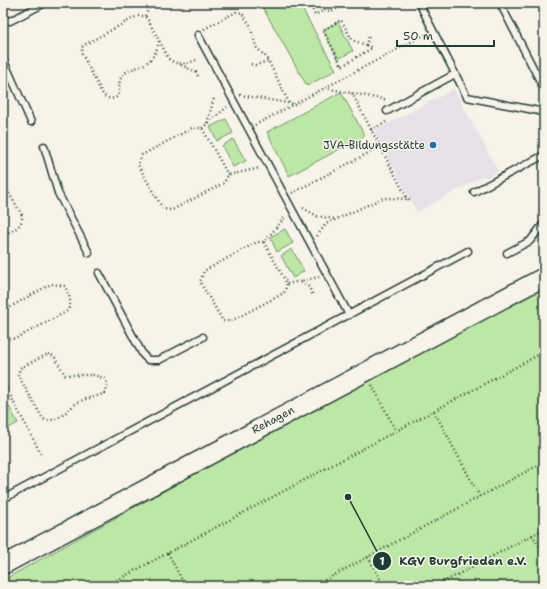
<svg xmlns="http://www.w3.org/2000/svg" width="547" height="589" font-family="'Shantell Sans',sans-serif">
	<style>
		.built { fill: #e7e0e7 }
		.green { fill: #bde7a4; stroke: #6e926c }
		.lines { fill: none; stroke-linecap: round; stroke-linejoin: round }
		.lane-casing { stroke: #1f3d34; stroke-width: 9 }
		.secondary-casing { stroke: #1f3d34; stroke-width: 21 }
		.path { stroke: #1f3d34; stroke-width: 2.5; stroke-dasharray: 1 3; stroke-linecap: butt }
		.lane { stroke: #f7f3e8; stroke-width: 6 }
		.secondary { stroke: #f7f3e8; stroke-width: 18 }
		.poi-dot { fill: #1f6fb2; stroke: #f7f3e8; stroke-width: 1.5 }
		.labels { text-anchor: middle; dominant-baseline: central; stroke-width: 3; stroke-linejoin: round; paint-order: stroke }
		.poi-label { font-size: 11px; fill: #1f3d34; stroke: #f7f3e8; text-anchor: end }
		.street-label { font-size: 11px; fill: #1f3d34; stroke: #f7f3e8 }
		.leader { fill: none; stroke: #1f3d34; stroke-width: 1.5 }
		.callout-dot { fill: #1f3d34; stroke: #f7f3e8; stroke-width: 1.5 }
		.mark-label { font-size: 12px; text-anchor: middle; font-weight: bold; fill: #fff }
		.callout-label { font-size: 12px; text-anchor: middle; font-weight: bold; fill: #1f3d34; stroke: #f7f3e8; stroke-width: 3; stroke-linejoin: round; paint-order: stroke }
	</style>
	<rect width="100%" height="100%" fill="#f7f3e8"/>
	<filter id="ink" filterUnits="userSpaceOnUse"><feTurbulence type="fractalNoise" baseFrequency=".025" numOctaves="2"/><feDisplacementMap in="SourceGraphic" scale="8" xChannelSelector="R" yChannelSelector="G"/><feConvolveMatrix kernelMatrix="1 2 1 2 8 2 1 2 1" color-interpolation-filters="sRGB"/></filter>
	<g filter="url(#ink)">
		<path class="built" d="M 454,89 L 498,171 L 486,178 L 485,175 L 417,212 L 374,131 Z"/>
		<path class="green" d="M 272,3 L 299,3 L 336,70 L 307,86 L 263,8 Z
			M 338,22 L 353,51 L 338,59 L 323,30 Z
			M 341,92 L 365,136 L 289,176 L 267,132 Z
			M 226,119 L 233,133 L 217,141 L 210,127 Z
			M 233,139 L 246,161 L 233,167 L 222,146 Z
			M 285,229 L 293,243 L 277,252 L 270,237 Z
			M 292,249 L 304,271 L 293,278 L 281,256 Z
			M 544,288 L 544,586 L 3,586 L 3,580 L 303,414 Z
			M 3,396 L 18,423 L 3,431 Z"/>
		<g class="lines">
			<g class="lane-casing">
				<path id="lane" d="M 419,3 L 467,97 L 544,112
					M 500,3 L 544,89
					M 3,19 L 10,21 L 45,3
					M 198,35 L 349,315
					M 4,61 L 31,122
					M 387,111 L 455,74
					M 44,146 L 58,193 L 89,253
					M 474,192 L 544,155
					M 507,253 L 530,241 L 544,223
					M 99,273 L 143,355 L 148,360 L 159,360 L 203,337
					M 3,499 L 468,251"/>
			</g>
			<g class="secondary-casing">
				<path id="secondary" d="M 3,565 L 544,277"/>
			</g>
			<path class="path" d="M 309,3 L 315,15 L 324,10 L 332,11 L 348,3
				M 145,16 L 151,3
				M 204,29 L 236,12 L 242,13 L 250,25 L 256,47 L 267,58 L 289,103
				M 159,41 C 152,74 130,62 121,78 C 118,83 120,91 118,96 C 113,100 108,99 103,95 L 82,54 L 82,47 L 86,44 L 137,16 L 145,16 L 148,20 L 169,59 C 179,67 188,63 199,59
				M 366,45 L 372,48 L 342,66 L 323,30 L 341,20 L 352,40 L 366,45 L 369,36
				M 251,64 L 256,65 L 268,61
				M 181,65 L 196,72 L 198,76
				M 325,88 L 387,100
				M 352,93 L 408,200
				M 240,95 L 294,104
				M 207,123 L 214,98
				M 255,125 L 426,34
				M 202,128 L 227,107
				M 371,130 L 388,121
				M 228,175 L 202,128 L 192,128 L 142,155 L 138,165 L 163,209 L 172,210 L 224,183 L 228,175 L 260,168
				M 3,183 L 22,215 C 23,228 12,230 3,235
				M 292,193 L 380,147
				M 303,208 L 317,216 L 335,219
				M 317,236 L 326,224 L 383,198 L 410,199
				M 264,242 L 287,284 L 284,293 L 231,321 L 223,321 L 200,282 L 204,271 L 257,242 L 264,242 L 286,216
				M 301,282 L 309,287 L 313,296
				M 287,284 L 319,277
				M 3,311 L 51,284 L 65,286 C 69,296 74,303 66,312 L 15,339 L 3,337
				M 48,354 L 54,356 L 65,375 L 94,375 L 105,379 L 108,385 L 105,393 C 97,397 89,397 81,401 C 68,406 60,425 43,419 L 18,375 L 20,368 Z
				M 3,382 L 41,454
				M 372,385 L 396,431
				M 434,411 L 480,497
				M 532,535 L 544,553
				M 168,553 L 185,586
				M 368,557 L 384,586
				M 106,586 L 544,352
				M 314,586 L 544,462
				M 436,586 L 544,529"/>
			<use href="#lane" class="lane"/>
			<use href="#secondary" class="secondary"/>
		</g>
	</g>
	<circle class="poi-dot" cx="433" cy="145" r="4"/>
	<g class="labels">
		<g class="poi-label">
			<text x="425" y="145">JVA-Bildungsstätte</text>
		</g>
		<g class="street-label">
			<text transform="translate(273 420) rotate(-28)">Rehagen</text>
		</g>
	</g>
	<path class="leader" d="M348 497L382 561"/>
	<g class="callout-dot">
		<circle cx="348" cy="497" r="4"/>
		<circle cx="382" cy="561" r="10"/>
	</g>
	<g class="mark-label">
		<text x="382" y="565">1</text>
	</g>
	<g class="callout-label">
		<text x="463" y="565">KGV Burgfrieden e.V.</text>
	</g>
	<rect width="547" height="589" fill="none" stroke="#f7f3e8" stroke-width="16"/>
	<rect x="8" y="8" width="531" height="573" fill="none" stroke="#1f3d34" stroke-width="1.5" filter="url(#ink)"/>
	<path d="M397 40v6h97v-6" fill="none" stroke="#1f3d34" stroke-width="2"/>
	<text x="403" y="40" font-size="12" fill="#1f3d34" stroke="#f7f3e8" stroke-width="3" paint-order="stroke">50 m</text>
</svg>
